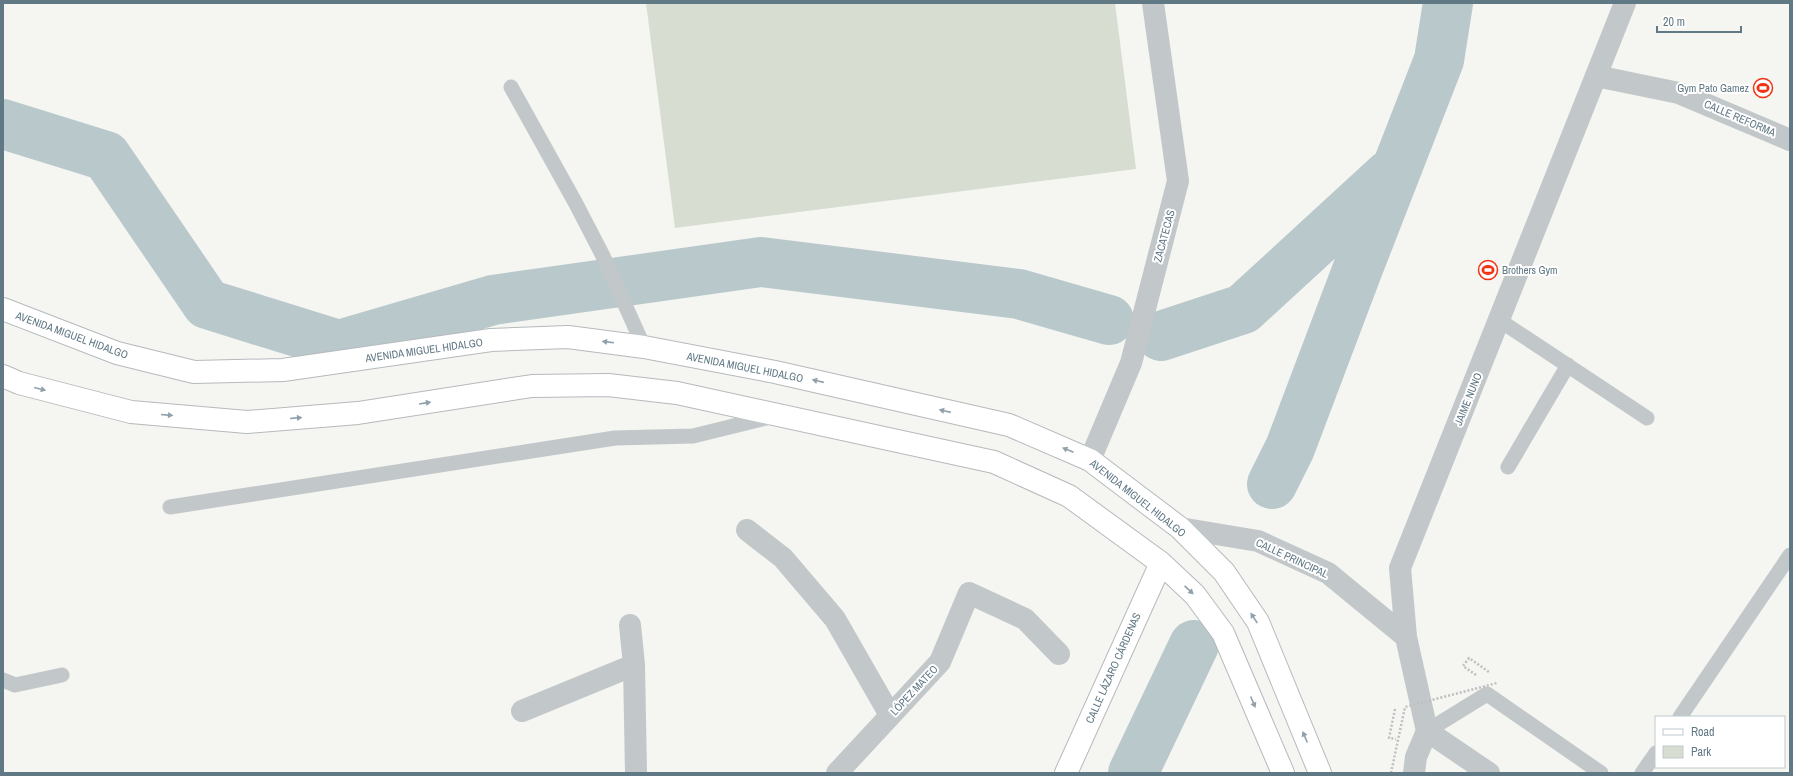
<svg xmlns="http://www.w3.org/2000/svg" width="1793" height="776" font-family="'Archivo Narrow',sans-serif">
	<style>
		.green { fill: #d7ddd1 }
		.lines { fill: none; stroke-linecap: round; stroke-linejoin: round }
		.river { stroke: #b8c8cb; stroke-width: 50 }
		.primary-casing { stroke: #b5babd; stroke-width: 24 }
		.path { stroke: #bdc0c2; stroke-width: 2.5; stroke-dasharray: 2 2; stroke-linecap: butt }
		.service { stroke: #c2c7ca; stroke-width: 15 }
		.minor { stroke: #c2c7ca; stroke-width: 22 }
		.tertiary { stroke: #c2c7ca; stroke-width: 22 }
		.primary { stroke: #fff; stroke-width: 22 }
		.path-bridge { stroke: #bdc0c2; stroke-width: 2.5; stroke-dasharray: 2 2; stroke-linecap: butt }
		.oneway { fill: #90a0aa }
		.labels { text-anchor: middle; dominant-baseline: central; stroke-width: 4; stroke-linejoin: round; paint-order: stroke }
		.poi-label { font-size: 11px; fill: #617885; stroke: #fff; text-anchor: end }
		.street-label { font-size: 11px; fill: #617885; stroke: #fff }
	</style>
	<rect width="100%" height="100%" fill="#f5f5f1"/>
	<path class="green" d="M 646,3 L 1115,3 L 1136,169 L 675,228 Z"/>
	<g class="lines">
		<path class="river" d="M 3,124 L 106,156 L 207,304 L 339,345 L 493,300 L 761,262 L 1019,294 L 1109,320
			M 1161,336 L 1243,309 L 1389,175
			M 1272,484 L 1290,448 L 1358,268 L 1439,60 L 1448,3
			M 1133,773 L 1194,645"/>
		<g class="primary-casing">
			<path id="primary" d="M 3,309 L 117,353 L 194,372 L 283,370 L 491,340 L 568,337 L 644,347 L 775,372 L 1009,425 L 1090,460 L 1180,528 L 1224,572 L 1258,622 L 1320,773
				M 3,376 L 19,383 L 131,412 L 247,422 L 358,413 L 532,386 L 608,385 L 677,393 L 994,462 L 1069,496 L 1161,563 L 1195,595 L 1223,633 L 1283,773
				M 1066,773 L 1161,563"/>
		</g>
		<path class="path" d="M 1476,675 L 1463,666 L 1469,658 L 1489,672
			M 1395,709 L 1389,738 L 1396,739"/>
		<path class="service" d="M 511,87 L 575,202 L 603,256 L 644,347
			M 1499,320 L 1647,418
			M 1508,467 L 1568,365
			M 170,507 L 615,438 L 693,436 L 774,416
			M 3,680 L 15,685 L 62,675
			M 1680,717 L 1790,555
			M 1427,731 L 1487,694 L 1601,773
			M 1642,773 L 1656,753"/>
		<path class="minor" d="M 1596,76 L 1679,93 L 1790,140
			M 1090,460 L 1131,363 L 1178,181 L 1153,3
			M 747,530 L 783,558 L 835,619 L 890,715
			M 630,625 L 634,665 L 636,773
			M 522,711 L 634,665
			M 837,773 L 940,662 L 969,593 L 1025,619 L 1059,654"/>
		<path class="tertiary" d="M 1180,528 L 1258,541 L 1328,573 L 1406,637
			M 1427,731 L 1406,637 L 1400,568 L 1625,3
			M 1427,731 L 1489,773
			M 1414,773 L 1416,757 L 1427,731"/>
		<use href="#primary" class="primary"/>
		<path class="path-bridge" d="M 1391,773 L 1405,707 L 1497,683"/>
	</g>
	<defs><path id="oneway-solid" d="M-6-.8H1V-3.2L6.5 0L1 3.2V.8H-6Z"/></defs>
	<g class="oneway">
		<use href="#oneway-solid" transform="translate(608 342) rotate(-173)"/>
		<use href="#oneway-solid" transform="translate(818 381) rotate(-167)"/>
		<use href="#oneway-solid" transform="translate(40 389) rotate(14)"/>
		<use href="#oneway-solid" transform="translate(425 403) rotate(-9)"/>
		<use href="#oneway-solid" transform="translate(945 411) rotate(-167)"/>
		<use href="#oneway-solid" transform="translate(167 415) rotate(5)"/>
		<use href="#oneway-solid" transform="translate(296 418) rotate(-5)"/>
		<use href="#oneway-solid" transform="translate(1068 450) rotate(-157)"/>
		<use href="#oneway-solid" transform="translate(1189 590) rotate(43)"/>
		<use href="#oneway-solid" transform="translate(1254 618) rotate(-123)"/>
		<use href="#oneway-solid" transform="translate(1253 702) rotate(67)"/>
		<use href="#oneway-solid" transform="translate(1305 737) rotate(-113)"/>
	</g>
	<defs>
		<g id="stadium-ring" transform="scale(1)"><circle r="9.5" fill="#fff" stroke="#f33113" stroke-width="1.5"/><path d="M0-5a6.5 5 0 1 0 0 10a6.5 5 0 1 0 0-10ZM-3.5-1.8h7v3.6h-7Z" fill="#f33113"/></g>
	</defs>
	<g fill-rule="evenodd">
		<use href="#stadium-ring" x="1763" y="88"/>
		<use href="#stadium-ring" x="1488" y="270"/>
	</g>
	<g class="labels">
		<g class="poi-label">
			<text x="1749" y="88">Gym Pato Gamez</text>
			<text x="1502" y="270" text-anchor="start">Brothers Gym</text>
		</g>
		<g class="street-label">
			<text transform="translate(1740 118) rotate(23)">CALLE REFORMA</text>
			<text transform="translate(1164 236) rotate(-75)">ZACATECAS</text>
			<text transform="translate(72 335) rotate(20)">AVENIDA MIGUEL HIDALGO</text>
			<text transform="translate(424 350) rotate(-8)">AVENIDA MIGUEL HIDALGO</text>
			<text transform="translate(745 367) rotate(11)">AVENIDA MIGUEL HIDALGO</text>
			<text transform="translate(1468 399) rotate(-68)">JAIME NUNO</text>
			<text transform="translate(1138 498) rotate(38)">AVENIDA MIGUEL HIDALGO</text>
			<text transform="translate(1292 558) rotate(25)">CALLE PRINCIPAL</text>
			<text transform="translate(1113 668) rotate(-66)">CALLE LÁZARO CÁRDENAS</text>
			<text transform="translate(914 690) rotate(-47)">LÓPEZ MATEO</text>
		</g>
	</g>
	<rect width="1793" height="776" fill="none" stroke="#617885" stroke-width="8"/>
	<rect x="1655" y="716" width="130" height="52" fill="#ffffff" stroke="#c0c9ce"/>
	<rect x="1663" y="729" width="20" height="6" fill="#ffffff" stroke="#c0c9ce"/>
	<text x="1691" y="736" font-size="12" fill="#617885">Road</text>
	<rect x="1663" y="746" width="20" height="12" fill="#d7ddd1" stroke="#c0c9ce"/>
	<text x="1691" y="756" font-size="12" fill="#617885">Park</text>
	<path d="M1657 26v6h84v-6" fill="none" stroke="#617885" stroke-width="2"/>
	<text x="1663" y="26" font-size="12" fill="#617885" stroke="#ffffff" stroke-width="3" paint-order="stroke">20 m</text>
</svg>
